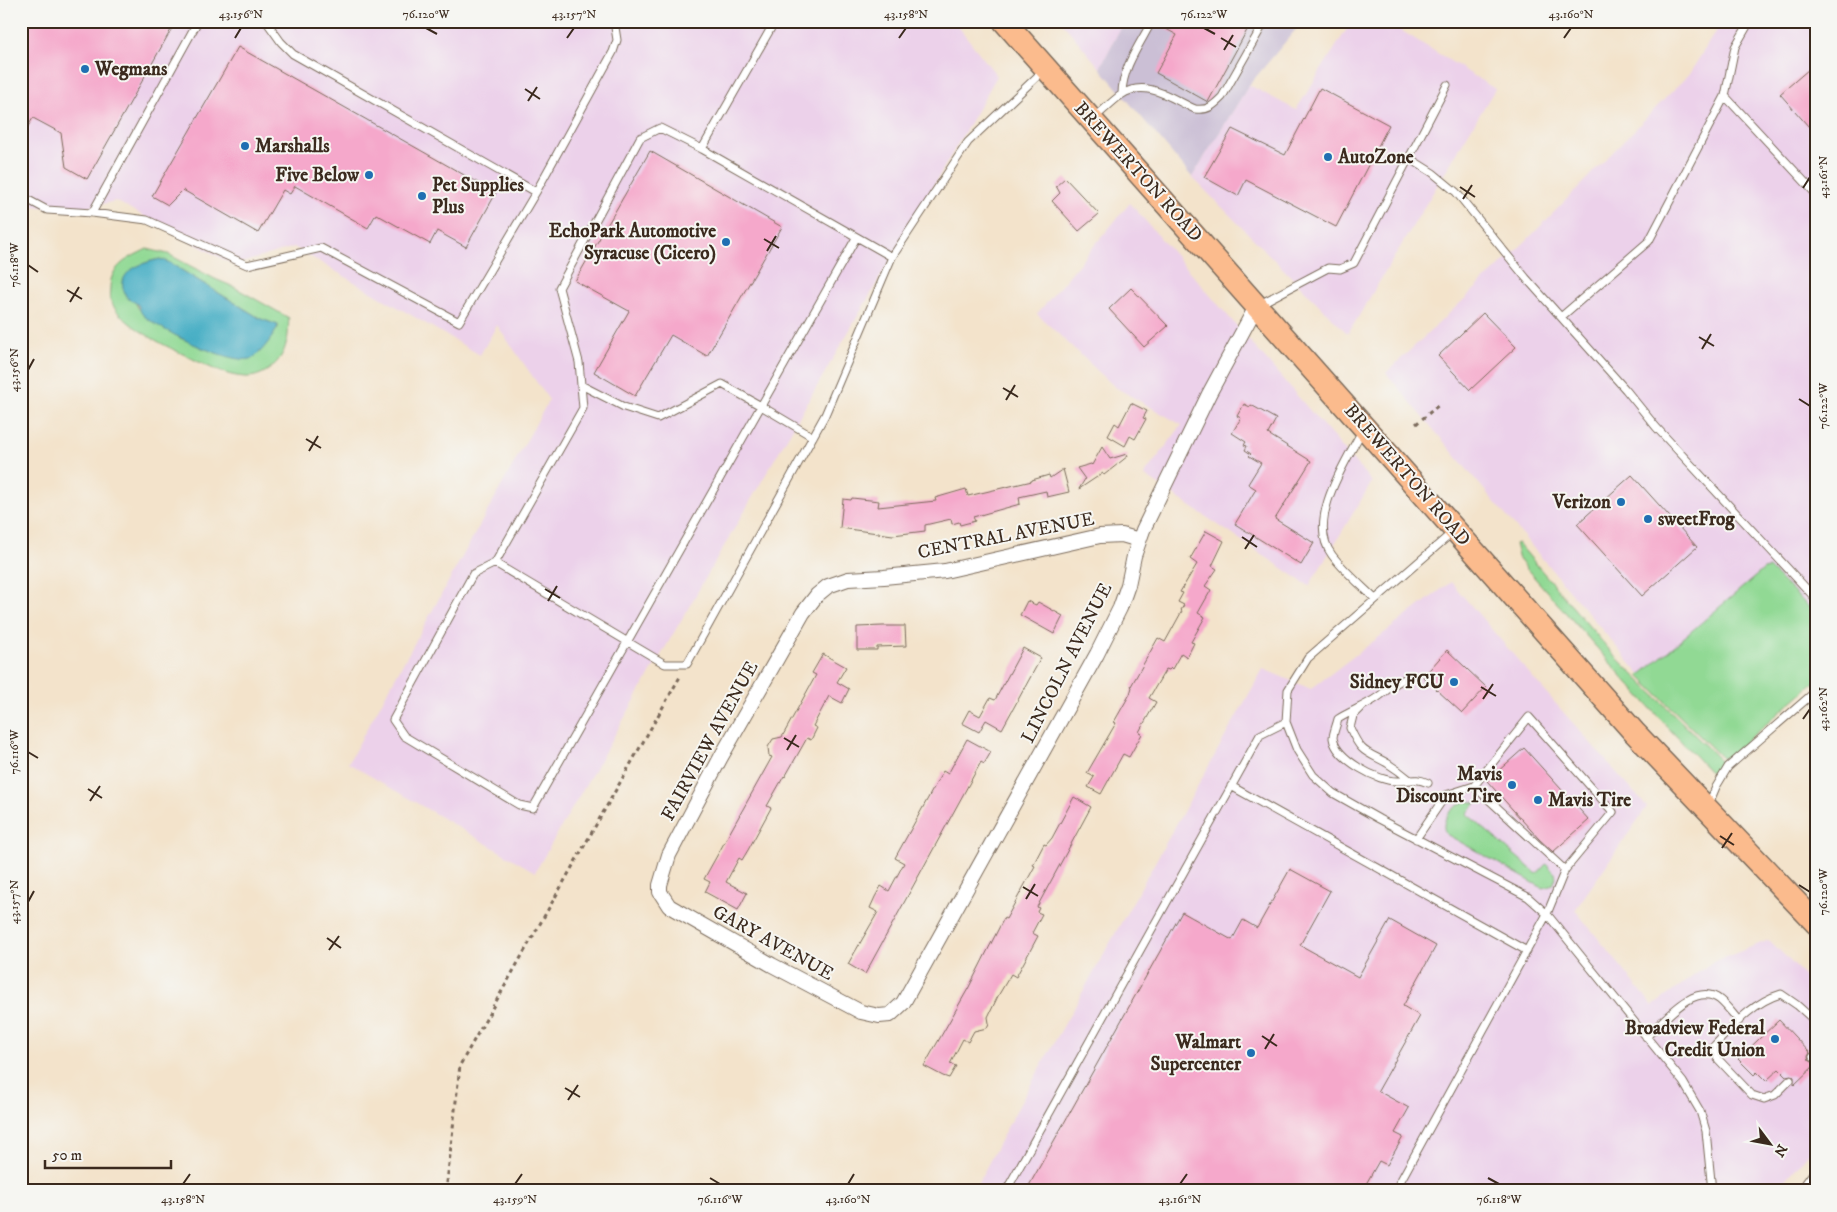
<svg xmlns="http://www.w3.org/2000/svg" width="1837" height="1212" font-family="'IM FELL DW Pica',serif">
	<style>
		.built { fill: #ecd1ea }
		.industrial { fill: #cbbfd5 }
		.green { fill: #91d994; stroke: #668259; fill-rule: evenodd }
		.water { fill: #45adc4; stroke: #406c71 }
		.building { fill: #f5a8cb }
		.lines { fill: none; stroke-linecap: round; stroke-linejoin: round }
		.service-casing { stroke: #7b6b5b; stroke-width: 9 }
		.minor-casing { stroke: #7b6b5b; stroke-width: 16 }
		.primary-casing { stroke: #7b6b5b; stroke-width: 25 }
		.path { stroke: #7b6b5b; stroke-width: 3; stroke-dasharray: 4 4; stroke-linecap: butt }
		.service { stroke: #fff; stroke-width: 7 }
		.minor { stroke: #fff; stroke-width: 14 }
		.primary { stroke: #fbbb8d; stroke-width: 22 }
		.ticks { fill: none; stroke: #3b2a1e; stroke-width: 2 }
		.poi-dot { fill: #1f6fb2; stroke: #f6f6f2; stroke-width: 2 }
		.labels { text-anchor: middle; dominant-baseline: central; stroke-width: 4; stroke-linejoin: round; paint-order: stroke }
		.poi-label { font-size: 19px; font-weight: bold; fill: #3b2a1e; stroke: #f6f6f2; text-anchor: end }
		.street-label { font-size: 19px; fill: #3b2a1e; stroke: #f6f6f2 }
		.neatline { fill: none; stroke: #3b2a1e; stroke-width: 2 }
		.ticks-label { font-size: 12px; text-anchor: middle; fill: #3b2a1e }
	</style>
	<rect width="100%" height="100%" fill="#f6f6f2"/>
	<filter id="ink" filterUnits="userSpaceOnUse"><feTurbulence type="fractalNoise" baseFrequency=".02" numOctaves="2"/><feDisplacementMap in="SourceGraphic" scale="10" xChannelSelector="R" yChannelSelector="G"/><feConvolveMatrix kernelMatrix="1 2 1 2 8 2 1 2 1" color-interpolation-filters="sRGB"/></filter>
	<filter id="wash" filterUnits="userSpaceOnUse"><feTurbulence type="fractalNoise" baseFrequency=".0096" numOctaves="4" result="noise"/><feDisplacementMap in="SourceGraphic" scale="20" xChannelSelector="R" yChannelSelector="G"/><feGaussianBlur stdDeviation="1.12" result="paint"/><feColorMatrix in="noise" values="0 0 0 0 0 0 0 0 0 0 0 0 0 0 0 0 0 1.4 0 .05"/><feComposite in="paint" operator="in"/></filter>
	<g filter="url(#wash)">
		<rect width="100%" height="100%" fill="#f3e3cb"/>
		<path class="built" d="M 21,21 L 954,21 L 997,76 L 535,872 L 348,763 L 549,400 L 497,325 L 480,355 L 294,247 L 234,265 L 116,201 L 74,210 L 32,206 L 21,199 Z
			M 1061,21 L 1124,21 L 1100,68 Z
			M 1352,21 L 1386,21 L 1495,89 L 1348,334 L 1192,177 L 1249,85 L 1296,110 Z
			M 1722,21 L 1816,21 L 1816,626 L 1646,682 L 1386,373 L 1526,241 L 1690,73 Z
			M 1130,203 L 1372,482 L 1309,586 L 1144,475 L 1182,425 L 1115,387 L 1037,314 Z
			M 1451,582 L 1535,680 L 1647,807 L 1575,910 L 1653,1006 L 1711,963 L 1769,940 L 1816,987 L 1816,1145 L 1776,1191 L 974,1191 L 1011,1120 L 1263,669 L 1311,689 Z"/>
		<path class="industrial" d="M 1124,21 L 1300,21 L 1297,28 L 1249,85 L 1192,177 L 1100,68 Z"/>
		<path class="green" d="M 147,249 L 168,254 L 215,279 L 234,287 L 289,318 C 288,327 289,336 286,344 C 282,362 264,378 245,377 C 224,376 203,364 185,355 C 163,345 117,322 110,299 C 109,296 110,290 110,287 C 111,265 129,258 147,249 ZM 160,259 L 170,263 L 261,319 L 278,325 L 278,328 L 268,341 L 204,349 L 191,342 L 180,338 L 138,308 L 125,278 C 134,266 145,262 160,259 Z
			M 1518,543 L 1612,653 L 1720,760 L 1721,764 L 1716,775 L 1713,775 L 1662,721 L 1525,567 L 1519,559 L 1515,544 Z
			M 1769,568 L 1816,614 L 1816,681 L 1727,758 L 1722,758 L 1639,676 L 1764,569 Z
			M 1467,801 L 1476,803 L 1467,814 L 1537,874 L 1546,864 L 1555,873 L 1556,877 L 1553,885 L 1544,888 L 1539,886 L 1446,834 C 1438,819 1455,805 1467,801 Z"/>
		<path class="water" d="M 160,259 L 170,263 L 261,319 L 278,325 C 277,332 259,357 250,359 C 229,364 159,330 143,315 C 140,312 140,308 138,305 C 135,301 129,301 126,296 C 113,272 141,263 160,259 Z"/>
		<g id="blocks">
			<path class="building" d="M 21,21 L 176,21 L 87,179 L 66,167 L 61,133 L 33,118 L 21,138 Z
				M 1157,21 L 1252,21 L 1208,102 L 1156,73 L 1177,35 L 1157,24 Z
				M 238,47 L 496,193 L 466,247 L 437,231 L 430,244 L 376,214 L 368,228 L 295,186 L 290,194 L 283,190 L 258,233 L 183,190 L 168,205 L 152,196 Z
				M 1816,63 L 1816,135 L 1780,94 Z
				M 1320,88 L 1389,125 L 1336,227 L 1246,180 L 1238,196 L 1204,177 L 1232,129 L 1285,155 Z
				M 650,151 L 782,227 L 707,356 L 671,335 L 635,396 L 594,372 L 629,311 L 575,281 Z
				M 1065,178 L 1099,214 L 1079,231 L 1052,201 L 1060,193 L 1056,186 Z
				M 1131,288 L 1168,326 L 1144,347 L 1109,309 Z
				M 1483,313 L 1516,347 L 1470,390 L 1438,356 Z
				M 1131,403 L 1147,411 L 1143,418 L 1146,419 L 1135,439 L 1130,436 L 1125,446 L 1108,436 L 1115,423 L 1119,426 Z
				M 1244,404 L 1250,407 L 1251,405 L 1276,419 L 1268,434 L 1311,461 L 1275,519 L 1314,543 L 1301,565 L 1235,524 L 1256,489 L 1248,484 L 1261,463 L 1249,456 L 1251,454 L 1245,450 L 1247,446 L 1244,445 L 1246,442 L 1232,433 L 1241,418 L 1237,416 Z
				M 1102,447 L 1110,459 L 1127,454 L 1128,456 L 1104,475 L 1103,473 L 1079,489 L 1085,479 L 1077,468 L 1091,464 L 1092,465 Z
				M 1063,469 L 1069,492 L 1047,497 L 1046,491 L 1019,497 L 1020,504 L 973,517 L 975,521 L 960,525 L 959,522 L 952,524 L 951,519 L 925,525 L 925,531 L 893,535 L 840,528 L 843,499 L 851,500 L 852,498 L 879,501 L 878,507 L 936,501 L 935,498 L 966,489 L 968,496 L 1032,481 L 1032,480 L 1049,475 L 1050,478 Z
				M 1632,475 L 1697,547 L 1642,596 L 1577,524 Z
				M 1206,531 L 1224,541 L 1212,566 L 1217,569 L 1205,586 L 1211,590 L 1198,613 L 1205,617 L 1191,642 L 1194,643 L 1187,657 L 1181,653 L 1172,669 L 1171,668 L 1169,670 L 1166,669 L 1149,698 L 1156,702 L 1139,732 L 1142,734 L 1129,757 L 1123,754 L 1101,794 L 1088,787 L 1094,777 L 1087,773 L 1116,723 L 1114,722 L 1130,694 L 1132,687 L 1131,686 L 1158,638 L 1165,642 L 1182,611 L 1181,610 L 1184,605 L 1178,602 L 1183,593 L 1180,592 L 1197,564 L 1190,559 Z
				M 1027,601 L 1036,605 L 1038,602 L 1063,616 L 1054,634 L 1020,615 Z
				M 883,626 L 905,626 L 906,646 L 877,647 L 877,650 L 857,650 L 857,627 Z
				M 1023,648 L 1041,658 L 1002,729 L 986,720 L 979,732 L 962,723 L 969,710 L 980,716 L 990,698 L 995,700 Z
				M 1447,650 L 1486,687 L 1462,713 L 1423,677 Z
				M 823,654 L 846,667 L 837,682 L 849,689 L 842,703 L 829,696 L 813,726 L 817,728 L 811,740 L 807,738 L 785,777 L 784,776 L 767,806 L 771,808 L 748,850 L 742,860 L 739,858 L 726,882 L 747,893 L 738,910 L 705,892 L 710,882 L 704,879 L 772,757 L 769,756 L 768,747 L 773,739 L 782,737 L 816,675 L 812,673 Z
				M 967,739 L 991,752 L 984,764 L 981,762 L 865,974 L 848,964 L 878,912 L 870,908 L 875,897 L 881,886 L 889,891 L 904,863 L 895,858 L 943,771 L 948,774 Z
				M 1524,748 L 1589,820 L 1553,852 L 1539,839 L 1487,781 Z
				M 1074,797 L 1091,807 L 1037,907 L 1039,908 L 1037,912 L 1042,914 L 1032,933 L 1038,936 L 1016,977 L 1011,974 L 998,996 L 988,1017 L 989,1023 L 987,1028 L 974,1031 L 968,1042 L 963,1039 L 950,1064 L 956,1066 L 949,1078 L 943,1076 L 924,1066 L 969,987 L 1004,918 L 1006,919 L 1035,866 L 1033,865 L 1044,844 L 1046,845 L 1052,838 Z
				M 1290,869 L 1330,891 L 1300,945 L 1358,977 L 1390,920 L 1436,946 L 1403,1006 L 1420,1016 L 1378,1091 L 1409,1108 L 1395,1133 L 1403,1137 L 1387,1165 L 1379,1161 L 1362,1191 L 1026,1191 L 1182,912 L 1232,940 L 1243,920 L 1257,928 Z
				M 1779,1020 L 1810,1053 L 1808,1056 L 1809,1060 L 1812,1062 L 1816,1061 L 1816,1064 L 1794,1085 L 1794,1077 L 1791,1075 L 1786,1076 L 1779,1069 L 1766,1081 L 1757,1072 L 1754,1075 L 1738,1059 Z"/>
		</g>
	</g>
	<g filter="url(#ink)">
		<use href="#blocks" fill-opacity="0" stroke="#7b6b5b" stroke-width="1"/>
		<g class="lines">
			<g class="service-casing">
				<path id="service" d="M 266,21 L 281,42 L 293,54 L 536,192 L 613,52 L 617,40 L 614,21
					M 775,21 L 702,149 L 892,257 L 968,142 L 1044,70
					M 1122,94 C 1122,68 1140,44 1152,21
					M 1725,96 L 1816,194
					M 1094,118 C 1103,111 1112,101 1121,95 C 1146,78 1172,99 1195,109 C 1208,111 1214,105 1222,97 L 1265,21
					M 702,149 L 660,128 L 640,138 L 559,288 L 579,362 L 583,408 L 495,563 L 665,664 L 687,664 L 825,415 L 892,257
					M 1409,158 L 1433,173 L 1456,192 L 1526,278 L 1626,390 L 1656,427 L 1816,599
					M 21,196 L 47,210 L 92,213 L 147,220 L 247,265 L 321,248 L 459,322 L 536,192
					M 92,213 L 198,21
					M 1258,305 L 1328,268 L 1340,269 L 1354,263 L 1447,85
					M 1561,317 L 1649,241 L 1725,96 L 1735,47 L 1750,21
					M 581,385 L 624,407 L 658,418 L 722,384 L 761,406 L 856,238
					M 1362,431 C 1345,463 1306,521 1332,555 C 1344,571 1361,585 1375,599
					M 1453,532 L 1308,658 L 1288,690 L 1286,722 L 1297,750 L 1313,775 L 1333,793 L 1379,819 L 1528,897 L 1547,914 L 1683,1082 L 1700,1111 L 1706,1131 L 1712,1191
					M 495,563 L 473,574 L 393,720 L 404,736 L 519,805 L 533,808 L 761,406 L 813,437
					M 1405,679 C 1393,683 1387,691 1378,697 C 1365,706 1351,711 1338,719 C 1337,724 1333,733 1333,738 C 1336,759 1378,782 1398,781 C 1411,781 1415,777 1428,783
					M 1361,708 L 1353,716 L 1350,728 C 1361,753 1365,751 1387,763 C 1395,768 1403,774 1410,780
					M 1231,786 L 1527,951
					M 1474,786 L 1565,870
					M 1708,806 L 1716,787 L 1728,767 L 1816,691
					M 1646,1037 C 1664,1021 1695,980 1720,1000 C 1727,1006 1733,1014 1739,1021
					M 1813,1057 L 1816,1054
					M 1790,1080 L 1775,1095 L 1764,1099 L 1752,1095 L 1718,1059 L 1713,1047 C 1733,1026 1753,1002 1781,994 L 1797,1005 L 1816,1022
					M 1006,1191 L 1260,735 L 1286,722
					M 1395,1191 L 1547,914 L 1565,870 L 1613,812 L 1529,717 L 1474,786 L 1446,795 L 1416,839
					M 1800,1191 L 1816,1169"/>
			</g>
			<g class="minor-casing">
				<path id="minor" d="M 1139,540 L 1122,535 L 1100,536 L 945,571 L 884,577 L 848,579 L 828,586 L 817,595 L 803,613 L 721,757 L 669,855 L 660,885 L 660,892 L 669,906 L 772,965 L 861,1012 L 879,1016 L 890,1015 L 903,1003 L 1097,654 L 1120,608 L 1128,585 L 1134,556 L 1143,530 L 1209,394 L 1257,305"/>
			</g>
			<g class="primary-casing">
				<path id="primary" d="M 1004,21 L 1634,732 L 1816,923"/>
			</g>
			<path class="path" d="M 1416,424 L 1440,404
				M 446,1191 L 460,1065 L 681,675"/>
			<use href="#service" class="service"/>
			<use href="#minor" class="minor"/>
			<use href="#primary" class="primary"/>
		</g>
	</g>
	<path class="ticks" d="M 426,28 L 437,34M 1204,28 L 1215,34M 235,38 L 241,28M 567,38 L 574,28M 899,38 L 906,28M 1221,38 L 1236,47M 1564,38 L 1571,28M 1224,50 L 1233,35M 525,89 L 540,99M 528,101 L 537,87M 1460,187 L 1475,197M 1803,188 L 1810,177M 1463,199 L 1472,185M 764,239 L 779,248M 767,251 L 776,236M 28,265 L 38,272M 67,290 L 82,299M 70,302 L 79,287M 1699,337 L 1714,346M 1702,349 L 1711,334M 28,370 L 34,359M 1003,388 L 1018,397M 1799,399 L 1810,406M 1006,400 L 1015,385M 306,439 L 321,448M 309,451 L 318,436M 1242,537 L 1257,547M 1245,549 L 1254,535M 545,589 L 560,598M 548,601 L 557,586M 1481,687 L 1496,696M 1483,699 L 1493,684M 1803,719 L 1810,709M 784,738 L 799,747M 787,750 L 796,735M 28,752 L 38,758M 88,789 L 102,798M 90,801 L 100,786M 1720,836 L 1734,845M 1722,848 L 1732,833M 1799,885 L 1810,892M 1023,887 L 1038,896M 1026,899 L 1035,884M 28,902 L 34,891M 327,938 L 341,948M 329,950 L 339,936M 1262,1036 L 1277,1046M 1265,1049 L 1274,1034M 565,1088 L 580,1097M 568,1100 L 578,1085M 710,1178 L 720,1184M 1488,1178 L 1499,1184M 183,1184 L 190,1174M 515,1184 L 522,1174M 848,1184 L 854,1174M 1180,1184 L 1187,1174"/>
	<g class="poi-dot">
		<circle cx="85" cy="69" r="5"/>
		<circle cx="245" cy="146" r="5"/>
		<circle cx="1328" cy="157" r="5"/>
		<circle cx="369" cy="175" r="5"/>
		<circle cx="422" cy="196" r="5"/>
		<circle cx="726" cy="242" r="5"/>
		<circle cx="1621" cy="502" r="5"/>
		<circle cx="1648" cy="519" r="5"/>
		<circle cx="1454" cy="682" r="5"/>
		<circle cx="1512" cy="785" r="5"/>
		<circle cx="1538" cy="800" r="5"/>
		<circle cx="1775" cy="1039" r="5"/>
		<circle cx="1251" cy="1053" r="5"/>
	</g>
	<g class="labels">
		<g class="poi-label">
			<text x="95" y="69" text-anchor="start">Wegmans</text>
			<text x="255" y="146" text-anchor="start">Marshalls</text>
			<text x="1338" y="157" text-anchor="start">AutoZone</text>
			<text x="359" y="175">Five Below</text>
			<text x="432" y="185" text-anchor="start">Pet Supplies<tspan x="432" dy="22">Plus</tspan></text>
			<text x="716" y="231">EchoPark Automotive<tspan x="716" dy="22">Syracuse (Cicero)</tspan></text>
			<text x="1611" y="502">Verizon</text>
			<text x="1658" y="519" text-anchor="start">sweetFrog</text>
			<text x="1444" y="682">Sidney FCU</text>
			<text x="1502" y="774">Mavis<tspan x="1502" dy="22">Discount Tire</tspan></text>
			<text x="1548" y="800" text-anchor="start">Mavis Tire</text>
			<text x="1765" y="1028">Broadview Federal<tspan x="1765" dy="22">Credit Union</tspan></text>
			<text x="1241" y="1042">Walmart<tspan x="1241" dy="22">Supercenter</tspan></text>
		</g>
		<g class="street-label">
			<text transform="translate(1138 172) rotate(48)">BREWERTON ROAD</text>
			<text transform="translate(1407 475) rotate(49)">BREWERTON ROAD</text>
			<text transform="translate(1006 536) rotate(-11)">CENTRAL AVENUE</text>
			<text transform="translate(1067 663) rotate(-63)">LINCOLN AVENUE</text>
			<text transform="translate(710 741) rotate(-61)">FAIRVIEW AVENUE</text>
			<text transform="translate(773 943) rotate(29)">GARY AVENUE</text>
		</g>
	</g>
	<rect width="1837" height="1212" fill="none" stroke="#f6f6f2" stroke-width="55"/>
	<g transform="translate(1770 1144) rotate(122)" stroke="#f6f6f2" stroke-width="4" paint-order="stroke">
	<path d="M0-4L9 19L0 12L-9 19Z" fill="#3b2a1e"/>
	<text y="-8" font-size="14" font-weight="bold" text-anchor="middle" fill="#3b2a1e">N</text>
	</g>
	<path d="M45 1160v8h126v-8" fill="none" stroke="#3b2a1e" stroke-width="2.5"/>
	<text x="52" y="1160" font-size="15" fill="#3b2a1e" stroke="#f6f6f2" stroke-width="4" paint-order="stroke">50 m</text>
	<rect x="28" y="28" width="1782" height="1156" class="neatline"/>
	<g class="ticks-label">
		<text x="241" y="18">43.156°N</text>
		<text x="426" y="18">76.120°W</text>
		<text x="574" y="18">43.157°N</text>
		<text x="906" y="18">43.158°N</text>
		<text x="1204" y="18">76.122°W</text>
		<text x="1571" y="18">43.160°N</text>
		<text transform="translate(1823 177) rotate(-90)" y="4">43.161°N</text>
		<text transform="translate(14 265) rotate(-90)" y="4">76.118°W</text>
		<text transform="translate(14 370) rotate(-90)" y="4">43.156°N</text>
		<text transform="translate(1823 406) rotate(-90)" y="4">76.122°W</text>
		<text transform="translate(1823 709) rotate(-90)" y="4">43.162°N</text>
		<text transform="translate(14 752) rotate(-90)" y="4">76.116°W</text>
		<text transform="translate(1823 892) rotate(-90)" y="4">76.120°W</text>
		<text transform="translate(14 902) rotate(-90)" y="4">43.157°N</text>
		<text x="183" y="1203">43.158°N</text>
		<text x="515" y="1203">43.159°N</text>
		<text x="720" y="1203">76.116°W</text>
		<text x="848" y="1203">43.160°N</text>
		<text x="1180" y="1203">43.161°N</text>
		<text x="1499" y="1203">76.118°W</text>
	</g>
</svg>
